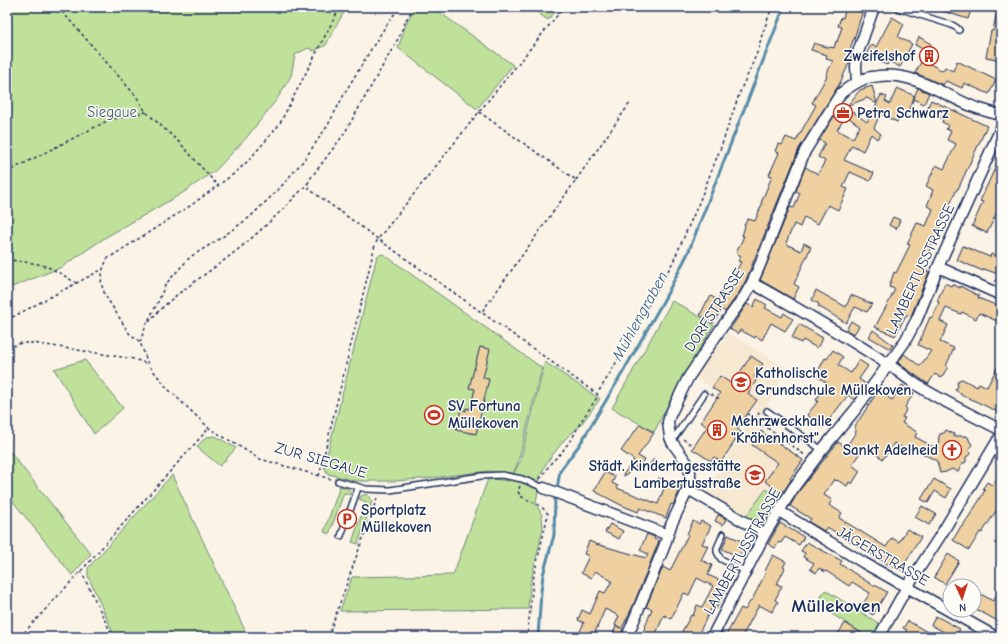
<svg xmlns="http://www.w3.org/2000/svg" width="1008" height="644" font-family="'Comic Neue',sans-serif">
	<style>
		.built { fill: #f6e8d1 }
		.green { fill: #c0e19a; stroke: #6e887c }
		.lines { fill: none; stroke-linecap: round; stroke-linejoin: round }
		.stream { stroke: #568baa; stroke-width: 3 }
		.building { fill: #eed0a1; stroke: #1b2f5e; fill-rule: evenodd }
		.lane-casing { stroke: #1b2f5e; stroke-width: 8 }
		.street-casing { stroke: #1b2f5e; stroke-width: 13 }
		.path { stroke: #1b2f5e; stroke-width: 1.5; stroke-dasharray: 3 3; stroke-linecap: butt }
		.lane { stroke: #fdfcf7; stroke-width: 5 }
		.street { stroke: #fdfcf7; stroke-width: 10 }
		.labels { text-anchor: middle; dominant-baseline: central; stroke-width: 3; stroke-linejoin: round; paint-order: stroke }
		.poi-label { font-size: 15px; font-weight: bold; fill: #1b2f5e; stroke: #fdfcf7; text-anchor: start }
		.park-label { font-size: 15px; fill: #445c6d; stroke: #fdfcf7 }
		.street-label { font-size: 15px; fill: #1b2f5e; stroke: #fdfcf7 }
		.water-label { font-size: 16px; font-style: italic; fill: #385d84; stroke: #fdfcf7 }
		.district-label { font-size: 19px; font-weight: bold; fill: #1b2f5e; stroke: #fdfcf7 }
	</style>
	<rect width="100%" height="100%" fill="#faf3e6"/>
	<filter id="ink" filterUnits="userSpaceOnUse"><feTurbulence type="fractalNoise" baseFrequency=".025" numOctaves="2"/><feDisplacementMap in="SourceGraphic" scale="8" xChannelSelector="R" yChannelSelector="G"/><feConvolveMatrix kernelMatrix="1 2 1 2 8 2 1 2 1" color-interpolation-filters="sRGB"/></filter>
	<g filter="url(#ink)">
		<path class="built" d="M 727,333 L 786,367 L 773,397 L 762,413 L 763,414 L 758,422 L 753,406 L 735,394 L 731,400 L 695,377 L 716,346 L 720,346 L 725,339 L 725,337 Z
			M 750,423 L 804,461 L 779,498 L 766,490 L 745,518 L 704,494 L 748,425 Z"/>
		<path class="green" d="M 7,7 L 347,7 L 336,26 L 326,45 L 314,51 L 308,48 L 295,55 L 291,76 L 277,99 L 247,137 L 216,170 L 181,194 L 106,237 L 62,267 L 7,289 Z
			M 416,7 L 432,7 L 513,65 L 477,109 L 398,48 L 407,21 Z
			M 529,7 L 559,7 L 548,20 Z
			M 383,254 L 542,368 L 518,462 L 513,474 L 494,472 L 489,471 L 431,478 L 395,481 L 356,481 L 328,474 L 324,467 L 377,256 Z
			M 672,301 L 688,309 L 688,310 L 714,325 L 683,376 L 654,432 L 612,408 Z
			M 85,360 L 123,408 L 94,434 L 54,369 Z
			M 545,362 L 600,399 L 580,426 L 565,439 L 547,462 L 540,476 L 536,504 L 542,515 L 543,528 L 530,585 L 528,609 L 340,611 L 352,577 L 453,575 L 488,479 L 493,479 L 509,481 L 520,462 Z
			M 215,436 L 236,448 L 220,466 L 197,447 L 206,437 Z
			M 7,448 L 91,554 L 72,575 L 7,494 Z
			M 172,475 L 248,637 L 115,637 L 88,576 L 88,568 Z
			M 340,486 L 347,488 L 351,493 L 351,495 L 344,493 L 329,534 L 324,532 Z
			M 766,489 L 779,498 L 766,521 L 756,524 L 745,518 Z
			M 367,494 L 372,501 L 358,544 L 352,542 L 366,502 L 359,499 L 361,496 Z
			M 825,590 L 880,624 L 872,637 L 868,637 L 816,604 Z"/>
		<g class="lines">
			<path class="stream" d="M 538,637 L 541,592 L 543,575 L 554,535 L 555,497 L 557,489 L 560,471 L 580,444 L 623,372 L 665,298 L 688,253 L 784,7"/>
		</g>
		<path class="building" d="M 846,7 L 864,7 L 855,36 L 854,40 L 853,40 L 847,58 L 850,59 L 850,61 L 840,83 L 799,149 L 746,280 L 739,293 L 725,312 L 722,309 L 713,323 L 700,315 L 707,301 L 708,301 L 711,296 L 717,300 L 731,276 L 733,277 L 741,262 L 738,261 L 741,256 L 736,253 L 744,236 L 742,236 L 745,226 L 744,225 L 748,219 L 755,221 L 762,204 L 761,203 L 772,176 L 769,175 L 779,153 L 775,151 L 778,144 L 782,145 L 786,137 L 796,141 L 816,105 L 812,103 L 827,76 L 826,75 L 833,61 L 826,59 L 827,55 L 811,50 L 814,43 L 830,48 L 831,47 L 834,48 L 836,41 L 837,42 L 842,27 L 838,26 L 841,17 L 843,18 Z
			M 936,7 L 972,7 L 968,19 L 936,9 Z
			M 997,10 L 1001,10 L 1001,32 L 1000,38 L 1001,38 L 1001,60 L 986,57 L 991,31 L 993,31 Z
			M 892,17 L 904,24 L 898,37 L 912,44 L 900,67 L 889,61 L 887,65 L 866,55 L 871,45 L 876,47 Z
			M 919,37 L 931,44 L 929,48 L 936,52 L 930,64 L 943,71 L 945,67 L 953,71 L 957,61 L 996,80 L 989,94 L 964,83 L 962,88 L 946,81 L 943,85 L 915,73 L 927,51 L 915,45 Z
			M 872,86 L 877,103 L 881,95 L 887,97 L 885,101 L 890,104 L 897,88 L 915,96 L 905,118 L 900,115 L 897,122 L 880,114 L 874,128 L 881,134 L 877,139 L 871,134 L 863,151 L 852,145 L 844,160 L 874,173 L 870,181 L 850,172 L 843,187 L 848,189 L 838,210 L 828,205 L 818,224 L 804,217 L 800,227 L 794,224 L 786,243 L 787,243 L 786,244 L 801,251 L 804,243 L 811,247 L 794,284 L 799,287 L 793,299 L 760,280 L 790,207 L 794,208 L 800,193 L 796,191 L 805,167 L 818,174 L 825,161 L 818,157 L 825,143 L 819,140 L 842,104 L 867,122 L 877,104 L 867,98 L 847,106 L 860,90 ZM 846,116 L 860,126 L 853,138 L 837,130 Z
			M 918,88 L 929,93 L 924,104 L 913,99 Z
			M 931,100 L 987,126 L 958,189 L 957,189 L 928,253 L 927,253 L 921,269 L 929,272 L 911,316 L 906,315 L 895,336 L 875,327 L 892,296 L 892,295 L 895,289 L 889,287 L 894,272 L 896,273 L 910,245 L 907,244 L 917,223 L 926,226 L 933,209 L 927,206 L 933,190 L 926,186 L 936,165 L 944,169 L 956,144 L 947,140 L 951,131 L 946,129 L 948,125 L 942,122 L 943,119 L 926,111 Z
			M 1001,155 L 1001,204 L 987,233 L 972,226 L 983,202 L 980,201 Z
			M 893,217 L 900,220 L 896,229 L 889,225 Z
			M 963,246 L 990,257 L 991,254 L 1001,258 L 1001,275 L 984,269 L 983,271 L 957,260 Z
			M 945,283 L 951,286 L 952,284 L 960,288 L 960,286 L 979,296 L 978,298 L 1001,307 L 1001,323 L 979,313 L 976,319 L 962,312 L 961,314 L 946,308 L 940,321 L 948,325 L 940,342 L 954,348 L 946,366 L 948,367 L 941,378 L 935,374 L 928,384 L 898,363 L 904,354 L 920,366 L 931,351 L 918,345 L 930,317 L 932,318 L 936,310 L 939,302 L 937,301 Z
			M 816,290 L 846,307 L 851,295 L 872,304 L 867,312 L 855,307 L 846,323 L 818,306 L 819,304 L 812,300 Z
			M 757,299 L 767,305 L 765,308 L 782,317 L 784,313 L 793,319 L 785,331 L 771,323 L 762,340 L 756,336 L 755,338 L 740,330 L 738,334 L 730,329 L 747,304 L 753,307 Z
			M 851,321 L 859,326 L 854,334 L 846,330 Z
			M 799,324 L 823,338 L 817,348 L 803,340 L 801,343 L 792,338 Z
			M 873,330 L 893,345 L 890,349 L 869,337 Z
			M 480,347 L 490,349 L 483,378 L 489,379 L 476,434 L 456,430 L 461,409 L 466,411 L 466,408 L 470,409 L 475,389 L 469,388 Z
			M 833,350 L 843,357 L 838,365 L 851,373 L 859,360 L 868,366 L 859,379 L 866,384 L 854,400 L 848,395 L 823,428 L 807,415 L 818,401 L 816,400 L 827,383 L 817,376 L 818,374 L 817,373 L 825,358 L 827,359 Z
			M 751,356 L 763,364 L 754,377 L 757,379 L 748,394 L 757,400 L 737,429 L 741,432 L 721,462 L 714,457 L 711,461 L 692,449 L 707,427 L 701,422 L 720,393 L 712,388 L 720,376 L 732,384 Z
			M 1001,360 L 1001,406 L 998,412 L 967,397 L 965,397 L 961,395 L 960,393 L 955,390 L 958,386 L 957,383 L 959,380 L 962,379 L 977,387 L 979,383 L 987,387 Z
			M 902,385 L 914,393 L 905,407 L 907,409 L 902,417 L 905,418 L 902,423 L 917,432 L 915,437 L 938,449 L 939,436 L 940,434 L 944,433 L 946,430 L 954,434 L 953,436 L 966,436 L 968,437 L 970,442 L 972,444 L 969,450 L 971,454 L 966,457 L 966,462 L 962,464 L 958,472 L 952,469 L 946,472 L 940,473 L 937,461 L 910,447 L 908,451 L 894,443 L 883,459 L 864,446 L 852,465 L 860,471 L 852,484 L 849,482 L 847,486 L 837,480 L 836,481 L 834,479 L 824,495 L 832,500 L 829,505 L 842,513 L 839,518 L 886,547 L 892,538 L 899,542 L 907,529 L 921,537 L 901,570 L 895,567 L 894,568 L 827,527 L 824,531 L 809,522 L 811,519 L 790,506 L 799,491 L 838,442 L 846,447 L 856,432 L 855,426 L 859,420 L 878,391 L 892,400 Z
			M 640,424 L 654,433 L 638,456 L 645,460 L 625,476 L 623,475 L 634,460 L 621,451 Z
			M 761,431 L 803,460 L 790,479 L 791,480 L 784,491 L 782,490 L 780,492 L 765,481 L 778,463 L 752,445 Z
			M 654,459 L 660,465 L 654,471 L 648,466 Z
			M 605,472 L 615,477 L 612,483 L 618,486 L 617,488 L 658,504 L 664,488 L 655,485 L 659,478 L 682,486 L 673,505 L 671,504 L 666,518 L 640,508 L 638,512 L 621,505 L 594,491 Z
			M 1001,472 L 1001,506 L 997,512 L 996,511 L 982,533 L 980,532 L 969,550 L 953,540 L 961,526 L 962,527 L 979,501 L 985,490 L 983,488 L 987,482 L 992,485 Z
			M 934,479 L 951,489 L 946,498 L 935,491 L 928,503 L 921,499 Z
			M 922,506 L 936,514 L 929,525 L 915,517 Z
			M 718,515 L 719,515 L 726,519 L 723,525 L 715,521 Z
			M 693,521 L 699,524 L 701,521 L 711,526 L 702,544 L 708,546 L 701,560 L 712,565 L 708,575 L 728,584 L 716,609 L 712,607 L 697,637 L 679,637 L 691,615 L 693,616 L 697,605 L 702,607 L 713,586 L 697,578 L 689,595 L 684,593 L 671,619 L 664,615 L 655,636 L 651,634 L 650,637 L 641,637 L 652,609 L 646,607 L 663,567 L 670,571 L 688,535 L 687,534 Z
			M 780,523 L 804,537 L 799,545 L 785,537 L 781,543 L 779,542 L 775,548 L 768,544 Z
			M 610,524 L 623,531 L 619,539 L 605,532 Z
			M 647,534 L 655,537 L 654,539 L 659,541 L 633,606 L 622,628 L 623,629 L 620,637 L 612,637 L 616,626 L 621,628 L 615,625 L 619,616 L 605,609 L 593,637 L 577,637 L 584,623 L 578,620 L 582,610 L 590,614 L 600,591 L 605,593 L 612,581 L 595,571 L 591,578 L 581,573 L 589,556 L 584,554 L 589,541 L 596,544 L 646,558 L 648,554 L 640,550 Z
			M 728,535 L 746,543 L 739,557 L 722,549 Z
			M 807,542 L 842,561 L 840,564 L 874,586 L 875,585 L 887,592 L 873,615 L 861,607 L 870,593 L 852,582 L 849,586 L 826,571 L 825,572 L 819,568 L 816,573 L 810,569 L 814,563 L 803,557 L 805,553 L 801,551 Z
			M 948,554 L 959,561 L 945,584 L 934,577 Z
			M 773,555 L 786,562 L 783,567 L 785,568 L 777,584 L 782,586 L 775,600 L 778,602 L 772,612 L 759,605 L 742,637 L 725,637 L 741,608 L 745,610 L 751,600 L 752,600 L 766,572 L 765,571 Z
			M 1001,587 L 1001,623 L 974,608 L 974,601 L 979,593 L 993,601 Z
			M 936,616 L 960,629 L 956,637 L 953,637 L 931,625 Z
			M 908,621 L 936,637 L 903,637 L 907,630 L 903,628 Z
			M 845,623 L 868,637 L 843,637 L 838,634 Z"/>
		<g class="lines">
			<g class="lane-casing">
				<path id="lane" d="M 895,7 L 952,25 L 957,28 L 959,30
					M 767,411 L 822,450
					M 672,441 L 704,394
					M 338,481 L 366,489 L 390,490 L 481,476 L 502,475 L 522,479 L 544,488
					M 723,534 L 717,548 L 717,552 L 721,559 L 747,572
					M 341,536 L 358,488"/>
			</g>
			<g class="street-casing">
				<path id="street" d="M 857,82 L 856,67 L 857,55 L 874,7
					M 938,267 L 1001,295
					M 752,283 C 795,307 838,332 880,359 C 894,367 906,378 920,387 C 946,403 974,416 1001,430
					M 544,488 L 668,535
					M 688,489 L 765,534
					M 779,511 L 864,563 L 996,637
					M 627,637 L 664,547 L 671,525 L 688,489 L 690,480 L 690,471 L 687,463 L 672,442 L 670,437 L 668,422 L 670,415 L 688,378 L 720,330 L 744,297 L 752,283 L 760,265 L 805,151 L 841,93 C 848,88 856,82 864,79 C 869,77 874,77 879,76 C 915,72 943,95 974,107 C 983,110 992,113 1001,115
					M 712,637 L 765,534 L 779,511 L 794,487 L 822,450 L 855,410 L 904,343 L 917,319 L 938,267 L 1001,128
					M 879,637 L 907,587 L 942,533 L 1001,435"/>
			</g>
			<path class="path" d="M 58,7 L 136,96 L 146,112 L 180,143 L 218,186
				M 414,7 L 406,20 L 398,39 L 344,134 L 310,179 L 308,183 L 309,189 L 378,239 L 597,394
				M 479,112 L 576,180 L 481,313
				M 7,172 L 109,120 L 146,112
				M 576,180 L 630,103
				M 7,259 C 19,262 33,262 45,266 C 56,270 66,277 76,283
				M 7,320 L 103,269
				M 149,322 C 170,296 200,279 227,258 C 256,236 283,210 308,183
				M 140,342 L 146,325 L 159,300 L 165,285 L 190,257 L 221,238 L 250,217 L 278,190 L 304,160 L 328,125 L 347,89 L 378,38 L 392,17 L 400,7
				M 7,348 L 21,343 L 33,343 L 134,359 L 148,364
				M 711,394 L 721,400
				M 748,414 L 806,456
				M 754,419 L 760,412
				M 683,439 L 693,446
				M 319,476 L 375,245 L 378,239 L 479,112 L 564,7
				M 331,479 L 260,459 L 209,428 L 167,388 L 148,364 L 140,342 L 129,333 L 105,295 L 101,283 L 103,269 L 107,259 L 190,206 L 235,173 L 249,160 L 279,125 L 340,7
				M 540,479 L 551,463 L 562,452 L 574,435 L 580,423 L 598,396 L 597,394 L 609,375 L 673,262 L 684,237 L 698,205 L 721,147 L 741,89 L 749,72 L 759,48 L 761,38 L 772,7
				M 520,486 L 518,491 L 520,496 L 541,506 L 548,514 L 533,580 L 528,630 L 526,637
				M 81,571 L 113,637
				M 20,637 L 81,571 L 209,428
				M 328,637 L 377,498"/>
			<use href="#lane" class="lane"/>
			<use href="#street" class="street"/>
		</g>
	</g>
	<defs>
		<g id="building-ring" transform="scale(1)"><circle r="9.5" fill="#fdfcf7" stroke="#c8321e" stroke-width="1.5"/><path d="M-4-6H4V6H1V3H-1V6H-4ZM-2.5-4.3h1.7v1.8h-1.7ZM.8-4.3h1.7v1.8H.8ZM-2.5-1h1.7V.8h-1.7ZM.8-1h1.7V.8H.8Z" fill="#c8321e"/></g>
		<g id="office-ring" transform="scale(1)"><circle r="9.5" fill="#fdfcf7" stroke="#c8321e" stroke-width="1.5"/><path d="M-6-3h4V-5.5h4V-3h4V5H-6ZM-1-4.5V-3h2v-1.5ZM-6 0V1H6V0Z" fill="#c8321e"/></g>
		<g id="school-ring" transform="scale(1)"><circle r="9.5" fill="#fdfcf7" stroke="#c8321e" stroke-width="1.5"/><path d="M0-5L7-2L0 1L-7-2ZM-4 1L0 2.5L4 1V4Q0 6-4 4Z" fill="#c8321e"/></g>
		<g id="stadium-ring" transform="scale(1)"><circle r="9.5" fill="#fdfcf7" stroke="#c8321e" stroke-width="1.5"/><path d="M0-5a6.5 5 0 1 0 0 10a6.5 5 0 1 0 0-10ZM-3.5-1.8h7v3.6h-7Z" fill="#c8321e"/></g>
		<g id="church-ring" transform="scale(1)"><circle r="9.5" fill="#fdfcf7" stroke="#c8321e" stroke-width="1.5"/><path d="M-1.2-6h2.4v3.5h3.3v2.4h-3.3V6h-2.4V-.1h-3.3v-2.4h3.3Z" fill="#c8321e"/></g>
		<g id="parking-ring" transform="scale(1)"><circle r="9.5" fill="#fdfcf7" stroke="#c8321e" stroke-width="1.5"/><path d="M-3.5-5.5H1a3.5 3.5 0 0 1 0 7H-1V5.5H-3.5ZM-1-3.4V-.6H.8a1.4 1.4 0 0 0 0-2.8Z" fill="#c8321e"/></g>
	</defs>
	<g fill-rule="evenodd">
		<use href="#building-ring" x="929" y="56"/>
		<use href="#office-ring" x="843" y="113"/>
		<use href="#school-ring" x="741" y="382"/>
		<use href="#stadium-ring" x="434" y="415"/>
		<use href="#building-ring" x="717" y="430"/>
		<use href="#church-ring" x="952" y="450"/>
		<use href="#school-ring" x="755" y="475"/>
		<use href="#parking-ring" x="347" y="519"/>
	</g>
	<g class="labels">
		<g class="poi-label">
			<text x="915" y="56" text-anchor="end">Zweifelshof</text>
			<text x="857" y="113">Petra Schwarz</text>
			<text x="755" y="373">Katholische<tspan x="755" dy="17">Grundschule Müllekoven</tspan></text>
			<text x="448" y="406">SV Fortuna<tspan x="448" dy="17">Müllekoven</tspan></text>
			<text x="731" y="421">Mehrzweckhalle<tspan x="731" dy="17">"Krähenhorst"</tspan></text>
			<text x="938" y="450" text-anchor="end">Sankt Adelheid</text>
			<text x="741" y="466" text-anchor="end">Städt. Kindertagesstätte<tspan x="741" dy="17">Lambertusstraße</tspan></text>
			<text x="361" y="510">Sportplatz<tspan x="361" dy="17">Müllekoven</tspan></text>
		</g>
		<g class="park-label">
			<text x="112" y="112">Siegaue</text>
		</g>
		<g class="street-label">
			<text transform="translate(920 269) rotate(-65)">LAMBERTUSSTRASSE</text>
			<text transform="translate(714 310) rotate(-57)">DORFSTRASSE</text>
			<text transform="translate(321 460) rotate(16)">ZUR SIEGAUE</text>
			<text transform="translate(742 551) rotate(-61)">LAMBERTUSSTRASSE</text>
			<text transform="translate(883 556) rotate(30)">JÄGERSTRASSE</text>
		</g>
		<g class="water-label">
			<text transform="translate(640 316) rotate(-61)">Mühlengraben</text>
		</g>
		<g class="district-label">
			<text x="836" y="606">Müllekoven</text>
		</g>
	</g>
	<rect width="1008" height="644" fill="none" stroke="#fdfcf7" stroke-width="24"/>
	<rect x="12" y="12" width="984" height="620" fill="none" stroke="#1b2f5e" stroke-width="1.5" filter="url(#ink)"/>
	<g transform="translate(962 598) rotate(177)"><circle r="19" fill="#fdfcf7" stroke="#a3aaba"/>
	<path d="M0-3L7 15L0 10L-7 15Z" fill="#c8321e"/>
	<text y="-6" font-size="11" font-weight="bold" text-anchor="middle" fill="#1b2f5e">N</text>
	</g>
</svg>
